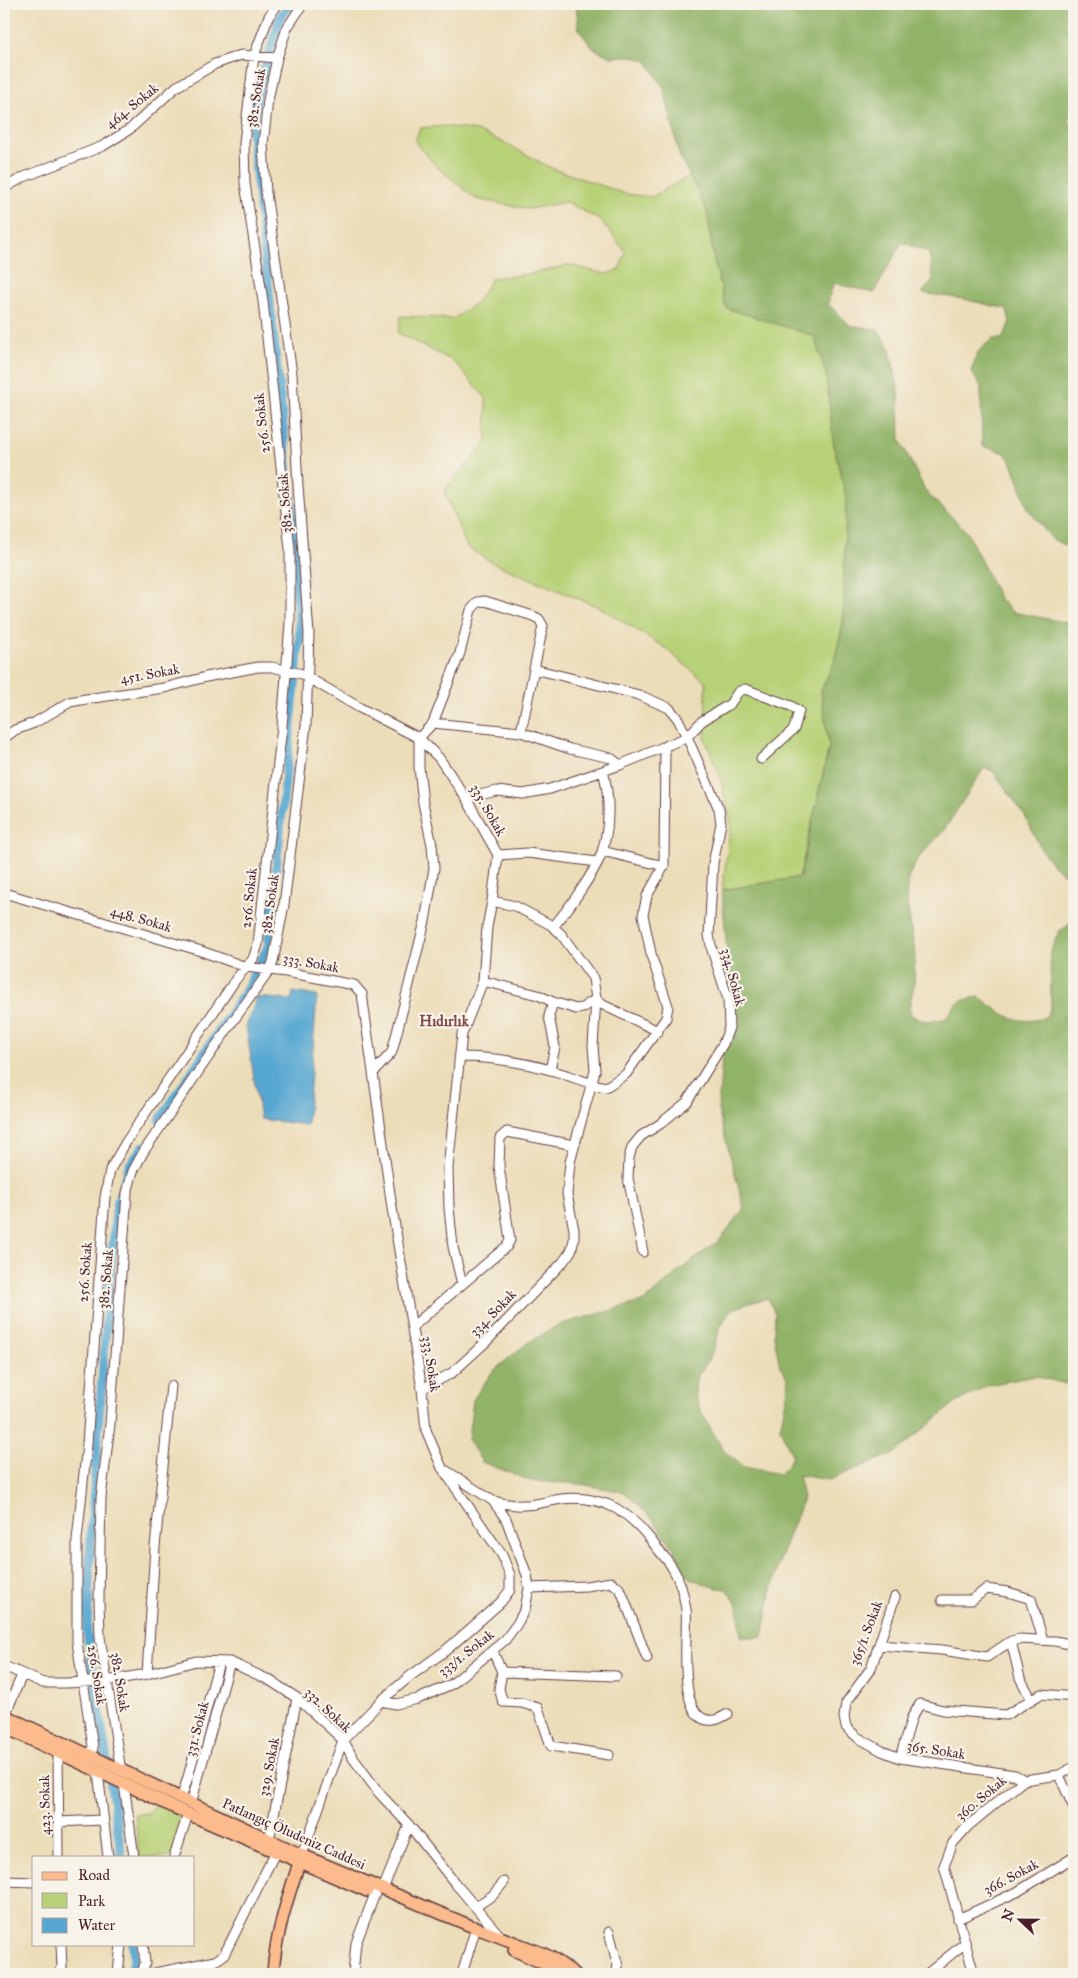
<svg xmlns="http://www.w3.org/2000/svg" width="1078" height="1978" font-family="'IM FELL Great Primer',serif">
	<style>
		.green { fill: #b7d177; stroke: #807851 }
		.forest { fill: #91b368; stroke: #6e694a; fill-rule: evenodd }
		.water { fill: #56a7d1; stroke: #50637e }
		.lines { fill: none; stroke-linecap: round; stroke-linejoin: round }
		.stream { stroke: #56a7d1; stroke-width: 2.5 }
		.canal { stroke: #56a7d1; stroke-width: 9 }
		.minor-casing { stroke: #623c40; stroke-width: 11 }
		.major-casing { stroke: #623c40; stroke-width: 14 }
		.minor { stroke: #fff; stroke-width: 9 }
		.major { stroke: #fbbb8c; stroke-width: 11 }
		.labels { text-anchor: middle; dominant-baseline: central; stroke-width: 4.5; stroke-linejoin: round; paint-order: stroke }
		.street-label { font-size: 14px; fill: #4a1f2b; stroke: #f7f3e8 }
		.neighbourhood-label { font-size: 15px; font-weight: bold; fill: #804b49; stroke: #f7f3e8 }
	</style>
	<rect width="100%" height="100%" fill="#f7f3e8"/>
	<filter id="ink" filterUnits="userSpaceOnUse"><feTurbulence type="fractalNoise" baseFrequency=".02" numOctaves="2"/><feDisplacementMap in="SourceGraphic" scale="10" xChannelSelector="R" yChannelSelector="G"/><feConvolveMatrix kernelMatrix="1 2 1 2 8 2 1 2 1" color-interpolation-filters="sRGB"/></filter>
	<filter id="wash" filterUnits="userSpaceOnUse"><feTurbulence type="fractalNoise" baseFrequency=".0096" numOctaves="4" result="noise"/><feDisplacementMap in="SourceGraphic" scale="20" xChannelSelector="R" yChannelSelector="G"/><feGaussianBlur stdDeviation="1.12" result="paint"/><feColorMatrix in="noise" values="0 0 0 0 0 0 0 0 0 0 0 0 0 0 0 0 0 1.4 0 .05"/><feComposite in="paint" operator="in"/></filter>
	<g filter="url(#wash)">
		<rect width="100%" height="100%" fill="#ecddb9"/>
		<path class="green" d="M 444,126 L 477,131 L 505,143 L 551,168 L 626,194 L 652,197 L 689,176 L 707,210 L 714,260 L 726,308 L 814,335 L 826,374 L 834,447 L 846,496 L 843,624 L 834,662 L 821,691 L 829,747 L 799,878 L 722,890 L 731,824 L 719,773 L 705,739 L 706,682 L 661,645 L 601,608 L 495,564 L 467,547 L 444,491 L 487,441 L 486,398 L 453,361 L 398,333 L 401,316 L 453,319 L 476,303 L 492,278 L 530,274 L 569,265 L 606,274 L 619,270 L 626,252 L 601,221 L 567,202 L 529,209 L 476,199 L 436,166 L 415,142 L 420,128 Z
			M 156,1804 L 182,1818 L 172,1857 L 139,1857 L 135,1814 L 149,1813 Z"/>
		<path class="forest" d="M 576,4 L 1074,4 L 1074,114 L 1068,118 L 1074,133 L 1074,550 L 1052,539 L 1028,509 L 1013,465 L 1005,453 L 982,446 L 981,386 L 971,372 L 978,352 L 992,339 L 1002,339 L 1010,323 L 1007,309 L 963,299 L 922,293 L 933,279 L 929,253 L 902,242 L 874,293 L 833,283 L 828,304 L 851,326 L 878,329 L 890,350 L 899,393 L 900,440 L 926,492 L 967,532 L 999,598 L 1012,612 L 1074,624 L 1074,883 L 1053,865 L 1041,849 L 1025,816 L 993,771 L 984,768 L 944,830 L 920,856 L 909,875 L 906,896 L 915,953 L 914,985 L 909,1007 L 911,1015 L 924,1021 L 946,1019 C 956,1002 961,999 980,997 C 1001,1014 1018,1027 1046,1017 L 1051,1006 L 1050,953 L 1059,931 L 1068,926 L 1074,916 L 1074,1386 L 1035,1376 L 988,1385 L 951,1406 L 895,1453 L 829,1480 L 798,1475 L 803,1498 L 785,1545 L 771,1592 L 763,1637 L 741,1637 L 738,1605 L 726,1589 L 717,1588 L 689,1578 L 674,1549 L 650,1516 L 624,1492 L 580,1484 L 531,1481 L 482,1462 L 468,1439 L 473,1400 L 492,1372 L 526,1344 L 558,1325 L 645,1301 L 680,1270 L 721,1239 L 744,1208 L 718,1110 L 722,1058 L 732,1021 L 734,1002 L 729,980 L 722,890 L 800,877 L 829,747 L 821,691 L 834,662 L 843,624 L 846,496 L 834,447 L 826,374 L 814,336 L 726,308 L 714,260 L 707,211 L 679,155 L 664,88 L 647,61 L 631,56 L 611,57 L 593,48 L 579,30 ZM 768,1298 L 775,1314 L 774,1337 L 780,1366 L 788,1379 L 787,1395 L 780,1428 L 792,1455 L 788,1465 L 779,1474 L 744,1467 L 724,1451 L 700,1410 L 695,1395 L 696,1378 L 703,1369 L 713,1351 L 720,1327 L 731,1310 L 746,1304 Z"/>
		<path class="water" d="M 293,992 L 317,996 L 307,1125 L 260,1119 L 246,1026 L 257,997 L 291,1000 Z"/>
		<g class="lines">
			<path class="stream" d="M 189,1793 L 219,1680"/>
			<path class="canal" d="M 160,1120 L 246,990 L 268,947 L 300,636 L 291,502 L 252,133 L 257,95 L 281,15 L 291,4
				M 122,1857 L 87,1632 L 91,1531 L 109,1283 L 117,1204 L 129,1166 L 143,1146
				M 131,1974 L 134,1960 L 133,1944"/>
		</g>
	</g>
	<g filter="url(#ink)">
		<g class="lines">
			<g class="minor-casing">
				<path id="minor" d="M 4,188 L 24,177 L 103,146 L 130,129 L 176,87 L 215,64 L 241,55 L 277,58
					M 534,669 L 639,695 L 669,708 L 678,719 L 687,737 L 719,809 L 721,823 L 713,864 L 709,935 L 712,950 L 728,999 L 729,1028 L 723,1044 L 687,1102 L 660,1124 L 641,1136 L 632,1147 L 629,1158 L 628,1178 L 643,1252
					M 433,723 L 521,732 L 570,749 L 611,758 L 620,765
					M 4,738 L 15,730 L 34,723 L 70,702 L 86,699 L 164,688 L 206,677 L 258,667 L 272,667 L 302,674 L 360,708 L 419,738 L 439,758 L 466,798 L 498,855 L 492,901 L 515,906 L 551,925 L 561,934 L 593,978 L 596,999 L 593,1046 L 595,1071 L 570,1162 L 567,1194 L 574,1230 L 574,1240 L 571,1251 L 563,1262 L 488,1340 L 452,1373 L 422,1389
					M 466,798 L 497,791 L 523,794 L 550,789 L 620,765 L 687,737 L 702,721 L 730,704 L 738,692 L 745,689 L 791,706 L 799,711 L 794,729 L 761,759
					M 602,851 L 664,866
					M 498,855 L 528,853 L 597,862
					M 4,893 L 198,950 L 246,967 L 286,972 L 354,985 L 362,994 L 392,1208 L 422,1389 L 426,1430 L 442,1468 L 502,1555 L 510,1575 L 510,1590 L 501,1602 L 445,1651 L 409,1677 L 381,1701 L 343,1740 L 302,1855
					M 553,927 C 567,911 596,871 602,852 C 610,826 610,796 603,771
					M 483,981 L 538,995 L 553,1002 L 576,1009 L 582,1008 L 596,999 L 603,1005 L 658,1031
					M 459,1057 C 492,1057 523,1062 554,1071 C 572,1076 587,1084 606,1087 L 626,1074 L 666,1018 L 668,1006 L 652,958 L 643,915 L 647,896 L 664,866 L 665,747
					M 550,1070 L 555,1047 L 549,1016 L 553,1002
					M 374,1072 L 392,1052 L 425,921 L 434,868 L 432,845 L 423,803 L 419,767 L 419,738 L 433,723 L 460,653 L 471,610 L 478,602 L 485,601 L 533,616 L 539,619 L 543,626 L 521,732
					M 462,1284 L 453,1247 L 449,1208 L 448,1168 L 462,1034 L 483,981 L 487,927 L 492,901
					M 412,1327 L 507,1246 L 510,1240 L 499,1166 L 500,1138 L 507,1132 L 574,1145
					M 493,1501 C 503,1503 513,1506 523,1505 C 536,1505 548,1501 561,1499 C 605,1494 632,1513 657,1548 C 662,1555 669,1561 673,1569 C 680,1580 684,1596 686,1609 C 689,1629 674,1726 714,1720 C 718,1720 724,1716 728,1714
					M 529,1588 L 586,1586 L 611,1582 L 618,1587 L 622,1593 L 647,1658
					M 895,1597 L 871,1668 L 846,1703 L 844,1717 L 846,1727 L 857,1737 L 882,1751 L 900,1758 L 1015,1775 L 1024,1780
					M 942,1600 L 972,1600 L 986,1589 L 1008,1592 L 1031,1599 L 1043,1640
					M 1011,1641 L 1020,1678 L 1032,1700
					M 879,1645 L 942,1650 L 987,1657 L 1011,1641 L 1020,1639 L 1055,1641 L 1074,1645
					M 493,1652 L 502,1672 L 499,1689 L 503,1702 L 522,1703 L 538,1708 L 551,1746 L 609,1755
					M 4,1666 L 43,1683 L 66,1683 L 106,1681 L 147,1674 L 196,1661 L 230,1662 L 269,1680 L 297,1698 L 343,1740 L 353,1758 L 379,1793 L 409,1825 L 454,1882 L 501,1937
					M 502,1672 L 616,1676
					M 147,1674 L 155,1547 L 171,1386
					M 381,1701 L 396,1704 L 418,1699 L 452,1684 L 505,1640 L 517,1624 L 525,1609 L 529,1588 L 527,1575 L 506,1519 L 493,1501 L 447,1471
					M 5,1715 L 22,1675
					M 58,1752 L 59,1857
					M 91,1757 L 93,1747 L 77,1642 L 77,1540 L 87,1444 L 105,1197 L 110,1170 L 126,1142 L 236,979 L 253,959 L 258,944 L 282,727 L 290,623 L 290,549 L 263,301 L 245,183 L 244,143 L 254,56 L 269,16 L 278,4
					M 900,1758 L 912,1717 L 920,1704 L 943,1710 L 1006,1715 L 1041,1694 L 1074,1697
					M 121,1771 L 100,1637 L 99,1599 L 101,1498 L 110,1424 L 127,1193 L 133,1171 L 144,1151 L 233,1021 L 270,970 L 273,962 L 284,905 L 306,725 L 309,634 L 298,486 L 292,374 L 266,193 L 263,144 L 268,100 L 277,58 L 287,28 L 303,4
					M 98,1772 L 108,1857
					M 1059,1775 L 1074,1808
					M 124,1784 L 134,1857
					M 181,1799 L 188,1777 L 219,1662
					M 191,1804 L 230,1662
					M 58,1822 L 103,1820
					M 269,1840 L 297,1698
					M 174,1857 L 188,1814
					M 4,1881 L 34,1882
					M 383,1889 L 409,1825
					M 475,1907 L 493,1895 L 504,1882
					M 958,1919 L 1017,1892 L 1074,1857
					M 609,1932 L 618,1966 L 616,1974
					M 59,1974 L 62,1967 L 61,1944
					M 118,1974 L 121,1944
					M 142,1974 L 145,1963 L 143,1944
					M 150,1974 L 215,1961 L 224,1955 L 275,1853
					M 353,1974 L 356,1943 L 375,1894
					M 462,1974 L 474,1934
					M 927,1974 L 965,1943
					M 974,1974 L 944,1866 L 953,1843 L 968,1826 L 1024,1780 L 1059,1775 L 1074,1767"/>
			</g>
			<g class="major-casing">
				<path id="major" d="M 4,1715 L 302,1855 L 471,1926 L 542,1953 L 554,1959 L 575,1974
					M 4,1727 L 188,1814 L 367,1891
					M 514,1950 L 546,1965 L 561,1974
					M 273,1974 C 275,1935 289,1894 301,1857"/>
			</g>
			<use href="#minor" class="minor"/>
			<use href="#major" class="major"/>
		</g>
	</g>
	<g class="labels">
		<g class="street-label">
			<text transform="translate(256 98) rotate(-81)">382. Sokak</text>
			<text transform="translate(132 106) rotate(-39)">464. Sokak</text>
			<text transform="translate(262 423) rotate(-96)">256. Sokak</text>
			<text transform="translate(285 503) rotate(-94)">382. Sokak</text>
			<text transform="translate(150 674) rotate(-10)">451. Sokak</text>
			<text transform="translate(488 810) rotate(60)">335. Sokak</text>
			<text transform="translate(249 898) rotate(-84)">256. Sokak</text>
			<text transform="translate(270 904) rotate(-82)">382. Sokak</text>
			<text transform="translate(141 919) rotate(16)">448. Sokak</text>
			<text transform="translate(311 963) rotate(10)">333. Sokak</text>
			<text transform="translate(733 977) rotate(75)">334. Sokak</text>
			<text transform="translate(85 1272) rotate(-86)">256. Sokak</text>
			<text transform="translate(106 1279) rotate(-85)">382. Sokak</text>
			<text transform="translate(493 1313) rotate(-46)">334. Sokak</text>
			<text transform="translate(431 1364) rotate(81)">333. Sokak</text>
			<text transform="translate(866 1633) rotate(-69)">365/1. Sokak</text>
			<text transform="translate(466 1653) rotate(-38)">333/1. Sokak</text>
			<text transform="translate(97 1675) rotate(81)">256. Sokak</text>
			<text transform="translate(120 1682) rotate(81)">382. Sokak</text>
			<text transform="translate(328 1710) rotate(43)">332. Sokak</text>
			<text transform="translate(197 1729) rotate(-75)">331. Sokak</text>
			<text transform="translate(936 1750) rotate(9)">365. Sokak</text>
			<text transform="translate(269 1767) rotate(-79)">329. Sokak</text>
			<text transform="translate(981 1798) rotate(-40)">360. Sokak</text>
			<text transform="translate(45 1805) rotate(-91)">423. Sokak</text>
			<text transform="translate(294 1834) rotate(24)">Patlangıç Öludeniz Caddesi</text>
			<text transform="translate(1011 1877) rotate(-28)">366. Sokak</text>
		</g>
		<g class="neighbourhood-label">
			<text x="444" y="1021">Hıdırlık</text>
		</g>
	</g>
	<rect width="1078" height="1978" fill="none" stroke="#f7f3e8" stroke-width="20"/>
	<rect x="32" y="1856" width="162" height="90" fill="#f7f3e8" stroke="#b29e9c"/>
	<rect x="42" y="1872" width="25" height="8" fill="#fbbb8c" stroke="#b29e9c"/>
	<text x="78" y="1880" font-size="15" fill="#4a1f2b">Road</text>
	<rect x="42" y="1893" width="25" height="15" fill="#b7d177" stroke="#b29e9c"/>
	<text x="78" y="1906" font-size="15" fill="#4a1f2b">Park</text>
	<rect x="42" y="1918" width="25" height="15" fill="#56a7d1" stroke="#b29e9c"/>
	<text x="78" y="1930" font-size="15" fill="#4a1f2b">Water</text>
	<g transform="translate(1020 1920) rotate(292)" stroke="#f7f3e8" stroke-width="4" paint-order="stroke">
	<path d="M0-4L9 19L0 12L-9 19Z" fill="#4a1f2b"/>
	<text y="-8" font-size="14" font-weight="bold" text-anchor="middle" fill="#4a1f2b">N</text>
	</g>
</svg>
